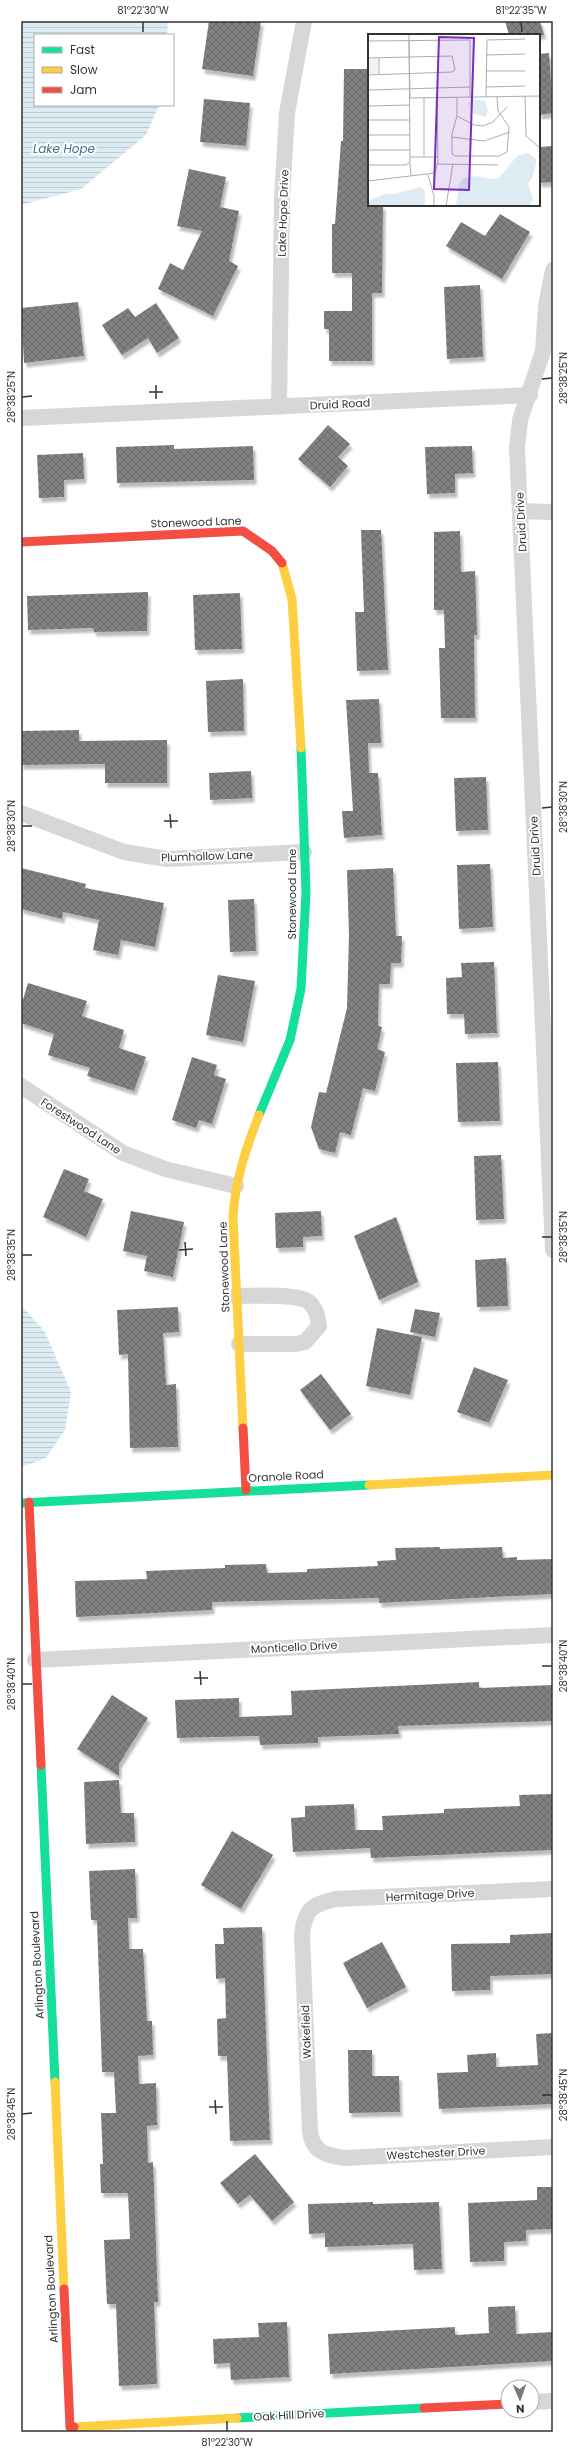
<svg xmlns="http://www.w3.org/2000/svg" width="574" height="2453" font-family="Poppins,sans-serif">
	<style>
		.water { fill: url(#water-rules) }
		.building { fill: url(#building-cross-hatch); filter: url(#shadow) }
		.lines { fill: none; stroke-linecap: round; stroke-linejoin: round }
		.street { stroke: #d7d7d7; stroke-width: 16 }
		.fast { stroke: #16e098; stroke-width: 9 }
		.slow { stroke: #ffcf43; stroke-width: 9 }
		.jam { stroke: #f24e42; stroke-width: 9 }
		.ticks { fill: none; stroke: #333; stroke-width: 1.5 }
		.labels { text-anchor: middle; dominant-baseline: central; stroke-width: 4; stroke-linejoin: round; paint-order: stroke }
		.street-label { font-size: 11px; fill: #333; stroke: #fff }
		.water-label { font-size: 12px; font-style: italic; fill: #3f7597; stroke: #fff }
		.inset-road { fill: none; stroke: #adadad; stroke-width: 1 }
		.view { fill: #7b2cbf; fill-opacity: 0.15; stroke: #7b2cbf; stroke-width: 2 }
		.inset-edge { fill: none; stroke: #333; stroke-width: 2 }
		.neatline { fill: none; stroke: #333; stroke-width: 1.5 }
		.ticks-label { font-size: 10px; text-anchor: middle; fill: #333 }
	</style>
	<defs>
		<pattern id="water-rules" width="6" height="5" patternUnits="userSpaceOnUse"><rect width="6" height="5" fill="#ddebf3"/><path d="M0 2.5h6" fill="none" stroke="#becad1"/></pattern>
		<pattern id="building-cross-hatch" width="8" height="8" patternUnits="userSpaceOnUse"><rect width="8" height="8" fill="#818181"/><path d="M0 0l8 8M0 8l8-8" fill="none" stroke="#6a6a6a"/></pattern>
		<filter id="shadow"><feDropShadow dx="2.5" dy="4.5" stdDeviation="1" flood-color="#0004"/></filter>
	</defs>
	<rect width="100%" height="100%" fill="#fff"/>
	<path class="water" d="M 21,21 L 168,21 L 167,35 L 35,35 L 35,105 L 159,105 L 146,135 L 81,189 L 21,205 Z
		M 21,1305 L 45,1332 L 71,1392 L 65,1430 L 46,1458 L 21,1467 Z"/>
	<path class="building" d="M 209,21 L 261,21 L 253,76 L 202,69 Z
		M 505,21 L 540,21 L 544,35 L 509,35 Z
		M 549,53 L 553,113 L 539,115 L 539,54 Z
		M 344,69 L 369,69 L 369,205 L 383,205 L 382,293 L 372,293 L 372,361 L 329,361 L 329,329 L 324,329 L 324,311 L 352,311 L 352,273 L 332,273 L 332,224 L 335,224 L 341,141 L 343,141 Z
		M 204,99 L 250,103 L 246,146 L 200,142 Z
		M 553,146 L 553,182 L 539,183 L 539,147 Z
		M 189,169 L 226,177 L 220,207 L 239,211 L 229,261 L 238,266 L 213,316 L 158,289 L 170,263 L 183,270 L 202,231 L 177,226 Z
		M 500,214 L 530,232 L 502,279 L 446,246 L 461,222 L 485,236 Z
		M 480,285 L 483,357 L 447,359 L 444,287 Z
		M 78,302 L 84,356 L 24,363 L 21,308 Z
		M 156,303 L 179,338 L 157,353 L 148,338 L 122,355 L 102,325 L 128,308 L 135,317 Z
		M 328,425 L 350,444 L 338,457 L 348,466 L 330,487 L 298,459 Z
		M 174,445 L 174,449 L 253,446 L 254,480 L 117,483 L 116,447 Z
		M 472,446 L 473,473 L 455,474 L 455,493 L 427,494 L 425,447 Z
		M 83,453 L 84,479 L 64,480 L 64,497 L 39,498 L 37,455 Z
		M 361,530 L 381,530 L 388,670 L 357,671 L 355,612 L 364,612 Z
		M 460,531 L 461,572 L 475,571 L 477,635 L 474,635 L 475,718 L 441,718 L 439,648 L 445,648 L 444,610 L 434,610 L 434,532 Z
		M 148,592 L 147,631 L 94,632 L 93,628 L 28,630 L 27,596 Z
		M 240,593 L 242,649 L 195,650 L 193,595 Z
		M 243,679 L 244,731 L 208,732 L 206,681 Z
		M 379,699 L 381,743 L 368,743 L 369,773 L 378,773 L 382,835 L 344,838 L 342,811 L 353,811 L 346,700 Z
		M 79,730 L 79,741 L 167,740 L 167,783 L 105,783 L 105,764 L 21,765 L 21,731 Z
		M 251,771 L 252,798 L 210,800 L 209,773 Z
		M 486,777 L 488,830 L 456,831 L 454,778 Z
		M 490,864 L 493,927 L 459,929 L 457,865 Z
		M 21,868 L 86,884 L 85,888 L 164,903 L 155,947 L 121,940 L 118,955 L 93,950 L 99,920 L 63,912 L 62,919 L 21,909 Z
		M 393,868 L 396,936 L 402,936 L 401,963 L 391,963 L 390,984 L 379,984 L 378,1026 L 382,1027 L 377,1049 L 385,1052 L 375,1091 L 363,1088 L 351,1135 L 340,1132 L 335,1153 L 319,1149 L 311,1127 L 319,1092 L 326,1093 L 347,1008 L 349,935 L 347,870 Z
		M 254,899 L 256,951 L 230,952 L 228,900 Z
		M 494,962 L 497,1033 L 465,1034 L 464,1014 L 447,1014 L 446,978 L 462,977 L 461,963 Z
		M 218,975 L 255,981 L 243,1042 L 206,1035 Z
		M 28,983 L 87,1001 L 82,1016 L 124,1030 L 119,1048 L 146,1057 L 134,1091 L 87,1076 L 90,1068 L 48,1055 L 54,1034 L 21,1023 L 21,1006 Z
		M 192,1057 L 217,1065 L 214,1075 L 226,1079 L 212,1124 L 199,1120 L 196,1128 L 172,1120 Z
		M 498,1062 L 500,1121 L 458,1122 L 456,1063 Z
		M 501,1155 L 504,1219 L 476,1220 L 474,1156 Z
		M 64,1169 L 89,1179 L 84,1191 L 103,1199 L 86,1237 L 43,1217 Z
		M 131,1211 L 184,1222 L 173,1277 L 144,1271 L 147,1256 L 123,1251 Z
		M 321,1211 L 322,1236 L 303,1237 L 303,1247 L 276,1248 L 275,1213 Z
		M 396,1217 L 418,1282 L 379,1300 L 354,1236 Z
		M 506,1258 L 508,1306 L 477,1307 L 475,1260 Z
		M 178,1307 L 179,1332 L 163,1333 L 166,1385 L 176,1384 L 178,1447 L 130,1448 L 128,1354 L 119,1355 L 117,1310 Z
		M 415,1309 L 440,1313 L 435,1337 L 410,1332 Z
		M 377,1328 L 422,1337 L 410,1395 L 366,1386 Z
		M 474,1367 L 508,1380 L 489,1423 L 457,1412 Z
		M 321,1374 L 351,1414 L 330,1430 L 300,1390 Z
		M 440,1547 L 440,1549 L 502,1547 L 503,1558 L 517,1557 L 517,1560 L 553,1559 L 553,1594 L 379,1603 L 379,1598 L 212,1602 L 212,1610 L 76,1617 L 75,1581 L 147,1579 L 146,1571 L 225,1568 L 225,1565 L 266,1564 L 267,1573 L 307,1572 L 307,1569 L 378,1566 L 377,1561 L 396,1560 L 395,1548 Z
		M 479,1682 L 479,1688 L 553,1685 L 553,1721 L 398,1726 L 399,1734 L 318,1737 L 318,1743 L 260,1745 L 259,1736 L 177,1738 L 175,1700 L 239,1698 L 239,1717 L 292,1715 L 291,1691 Z
		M 112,1695 L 148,1718 L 119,1764 L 119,1776 L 77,1749 Z
		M 119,1780 L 121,1813 L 134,1813 L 135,1842 L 86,1844 L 84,1782 Z
		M 553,1794 L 553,1850 L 371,1858 L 370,1848 L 293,1852 L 291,1818 L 305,1817 L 305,1806 L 354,1804 L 355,1830 L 383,1830 L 382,1816 L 444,1813 L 444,1809 L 520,1806 L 519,1795 Z
		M 232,1831 L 273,1855 L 241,1909 L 201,1885 Z
		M 135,1869 L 137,1918 L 128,1918 L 129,1949 L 143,1949 L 147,2021 L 152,2021 L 153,2055 L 138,2056 L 139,2084 L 156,2083 L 157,2125 L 147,2126 L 148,2163 L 153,2162 L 158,2302 L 154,2302 L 157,2384 L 119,2386 L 116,2304 L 107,2304 L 104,2240 L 130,2239 L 128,2193 L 101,2193 L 100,2164 L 103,2164 L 101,2113 L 116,2113 L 114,2072 L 102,2072 L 97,1920 L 91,1920 L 89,1871 Z
		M 262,1927 L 270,2140 L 230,2141 L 227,2056 L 218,2056 L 217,2019 L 226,2018 L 225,1978 L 216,1979 L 215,1944 L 224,1944 L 223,1928 Z
		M 553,1933 L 553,1974 L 490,1976 L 490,1990 L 452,1991 L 451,1944 L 510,1943 L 510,1935 Z
		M 382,1942 L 406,1987 L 367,2008 L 343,1963 Z
		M 553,2033 L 553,2104 L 439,2109 L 437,2073 L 468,2072 L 467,2055 L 496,2053 L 496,2067 L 538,2065 L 536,2034 Z
		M 348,2050 L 372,2050 L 372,2076 L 399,2076 L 400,2112 L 349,2113 Z
		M 255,2154 L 294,2202 L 272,2221 L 250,2195 L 238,2204 L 220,2183 Z
		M 537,2187 L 553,2187 L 553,2229 L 526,2230 L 526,2241 L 504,2242 L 504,2261 L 470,2262 L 468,2203 L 537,2200 Z
		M 373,2202 L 373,2204 L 439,2202 L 442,2269 L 414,2270 L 413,2244 L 325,2247 L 325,2233 L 309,2234 L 308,2204 Z
		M 515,2306 L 516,2334 L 553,2332 L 553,2361 L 330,2374 L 328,2334 L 455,2327 L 455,2335 L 489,2333 L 488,2307 Z
		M 287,2322 L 289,2377 L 231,2380 L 230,2363 L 214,2364 L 213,2339 L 259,2337 L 258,2323 Z"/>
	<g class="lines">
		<path class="street" d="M 553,270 L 546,306 L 543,351 L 520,420 L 517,448 L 553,1250
			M 279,407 L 282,199 L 287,113 L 304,21
			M 21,418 L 530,395
			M 520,511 L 553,512
			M 21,813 L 124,852 L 167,859 L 304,852
			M 21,1086 L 123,1153 L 165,1169 L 236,1186
			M 236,1296 C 252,1296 300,1293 310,1303 C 317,1310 318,1318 319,1326 L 305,1342 L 296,1344 L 239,1344
			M 35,1660 L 553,1635
			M 553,1889 L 336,1899 C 311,1905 305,1909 302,1935 L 310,2132 C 313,2153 328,2156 346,2158 L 553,2147
			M 532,2402 L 553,2401"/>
		<path class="fast" d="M 259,1115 L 290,1040 L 301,989 L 306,892 L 301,748
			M 21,1503 L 369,1485
			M 41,1765 L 55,2082
			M 237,2418 L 424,2408"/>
		<path class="slow" d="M 282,563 L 292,599 L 301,748
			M 243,1428 L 233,1217 C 235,1181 246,1148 259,1115
			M 369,1485 L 553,1475
			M 55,2082 L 64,2289
			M 74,2427 L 237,2418"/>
		<path class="jam" d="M 21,542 L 243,531 L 272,551 L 282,563
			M 243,1428 L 246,1490
			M 29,1502 L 41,1765
			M 64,2289 L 70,2427 L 74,2427
			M 424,2408 L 508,2404"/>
	</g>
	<path class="ticks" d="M 143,22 L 143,32M 521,22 L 522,32M 542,379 L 552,378M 156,385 L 156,399M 149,392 L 163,392M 22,397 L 32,396M 542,808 L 552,807M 170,814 L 171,828M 164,821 L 178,821M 22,826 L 32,826M 542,1237 L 552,1237M 185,1242 L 186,1256M 179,1250 L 193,1249M 22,1255 L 32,1255M 542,1666 L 552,1666M 200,1671 L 201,1685M 194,1678 L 208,1678M 22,1684 L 32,1684M 542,2095 L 552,2095M 215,2100 L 216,2114M 209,2107 L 223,2107M 22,2114 L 32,2113M 227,2421 L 227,2431"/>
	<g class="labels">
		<g class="street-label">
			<text transform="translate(283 213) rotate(-88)">Lake Hope Drive</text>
			<text transform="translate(340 404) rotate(-3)">Druid Road</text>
			<text transform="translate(196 522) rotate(-2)">Stonewood Lane</text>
			<text transform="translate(521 522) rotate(-93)">Druid Drive</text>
			<text transform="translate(535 846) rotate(-93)">Druid Drive</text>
			<text transform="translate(207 856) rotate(-2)">Plumhollow Lane</text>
			<text transform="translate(292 894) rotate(-90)">Stonewood Lane</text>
			<text transform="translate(81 1126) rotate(33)">Forestwood Lane</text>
			<text transform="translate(224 1267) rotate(-92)">Stonewood Lane</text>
			<text transform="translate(286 1476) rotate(-3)">Oranole Road</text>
			<text transform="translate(294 1647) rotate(-3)">Monticello Drive</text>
			<text transform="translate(430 1895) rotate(-3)">Hermitage Drive</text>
			<text transform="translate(37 1965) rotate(-93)">Arlington Boulevard</text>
			<text transform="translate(306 2032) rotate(-92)">Wakefield</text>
			<text transform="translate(436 2153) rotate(-3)">Westchester Drive</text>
			<text transform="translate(51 2289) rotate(-93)">Arlington Boulevard</text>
			<text transform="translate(289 2415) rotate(-3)">Oak Hill Drive</text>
		</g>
		<g class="water-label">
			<text x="64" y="148">Lake Hope</text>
		</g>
	</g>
	<g transform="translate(368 34)">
		<rect width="172" height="172" fill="#fff"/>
		<path d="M 0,25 L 10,25 L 10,40 L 0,40 Z" fill="#f1f5ed"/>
		<path d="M 103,65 L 117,67 L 120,77 L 118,83 L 106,80 L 100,70 ZM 161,119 L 168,125 L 168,130 L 164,144 L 160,150 L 165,164 L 162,172 L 88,172 L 91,150 L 96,144 L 107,142 L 123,145 L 131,144 L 149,122 ZM 53,153 L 57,158 L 57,172 L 0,172 L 0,167 L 16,160 L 25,160 Z" fill="#ddebf3"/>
		<path class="inset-road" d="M 0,7 L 102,6 L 102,63M 41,7 L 42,64M 118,21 L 157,20M 0,24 L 84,22 L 87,36 L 84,38 L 0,41M 118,37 L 157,37M 11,40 L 11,24M 118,53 L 157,52M 0,56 L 102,53M 118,62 L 119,6 L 157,5M 157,62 L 158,102 L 172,114M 89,63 L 89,82 L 84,100 L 84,120 L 87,122 L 131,122 L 139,118 L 141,93 L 130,77 L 129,63M 42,64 L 172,62M 56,64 L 56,123M 0,72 L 42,71M 89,82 L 106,91 L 115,92 L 125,88 L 139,73M 0,86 L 42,86M 0,101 L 42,101M 84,103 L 116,107 L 142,98M 0,116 L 42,116M 42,123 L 70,123M 42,129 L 43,141M 69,130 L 130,131M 0,131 L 38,131 L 42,128 L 41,0M 60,141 L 66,162 L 66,172M 0,147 L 67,139 L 70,127 L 69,64M 78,172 L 85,130"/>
		<path class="view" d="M 71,3 L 106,4 L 101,156 L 66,155 Z"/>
		<rect width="172" height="172" class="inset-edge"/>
	</g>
	<rect width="574" height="2453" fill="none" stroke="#ffffff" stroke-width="44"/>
	<rect x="34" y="34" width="140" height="72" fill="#ffffff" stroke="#adadad"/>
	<rect x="42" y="47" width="20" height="6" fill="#16e098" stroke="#adadad"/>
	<text x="70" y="54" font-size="12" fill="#333333">Fast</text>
	<rect x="42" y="67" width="20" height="6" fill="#ffcf43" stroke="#adadad"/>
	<text x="70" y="74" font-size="12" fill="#333333">Slow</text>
	<rect x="42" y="87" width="20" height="6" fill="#f24e42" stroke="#adadad"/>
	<text x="70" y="94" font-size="12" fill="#333333">Jam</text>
	<g transform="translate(520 2399) rotate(178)"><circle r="19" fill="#ffffff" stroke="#adadad"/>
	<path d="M0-3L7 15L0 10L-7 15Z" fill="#7a7a7a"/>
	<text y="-6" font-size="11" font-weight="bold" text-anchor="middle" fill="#333333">N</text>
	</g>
	<rect x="22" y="22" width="530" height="2409" class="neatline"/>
	<g class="ticks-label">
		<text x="143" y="14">81°22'30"W</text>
		<text x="521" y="14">81°22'35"W</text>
		<text transform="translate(563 378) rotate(-90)" y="4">28°38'25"N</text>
		<text transform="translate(11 397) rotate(-90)" y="4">28°38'25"N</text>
		<text transform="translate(563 807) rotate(-90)" y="4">28°38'30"N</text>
		<text transform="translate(11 826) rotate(-90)" y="4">28°38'30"N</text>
		<text transform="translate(563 1237) rotate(-90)" y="4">28°38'35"N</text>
		<text transform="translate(11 1255) rotate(-90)" y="4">28°38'35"N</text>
		<text transform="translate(563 1666) rotate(-90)" y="4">28°38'40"N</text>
		<text transform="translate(11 1684) rotate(-90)" y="4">28°38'40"N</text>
		<text transform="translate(563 2095) rotate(-90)" y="4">28°38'45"N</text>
		<text transform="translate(11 2114) rotate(-90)" y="4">28°38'45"N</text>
		<text x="227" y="2446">81°22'30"W</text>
	</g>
</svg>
